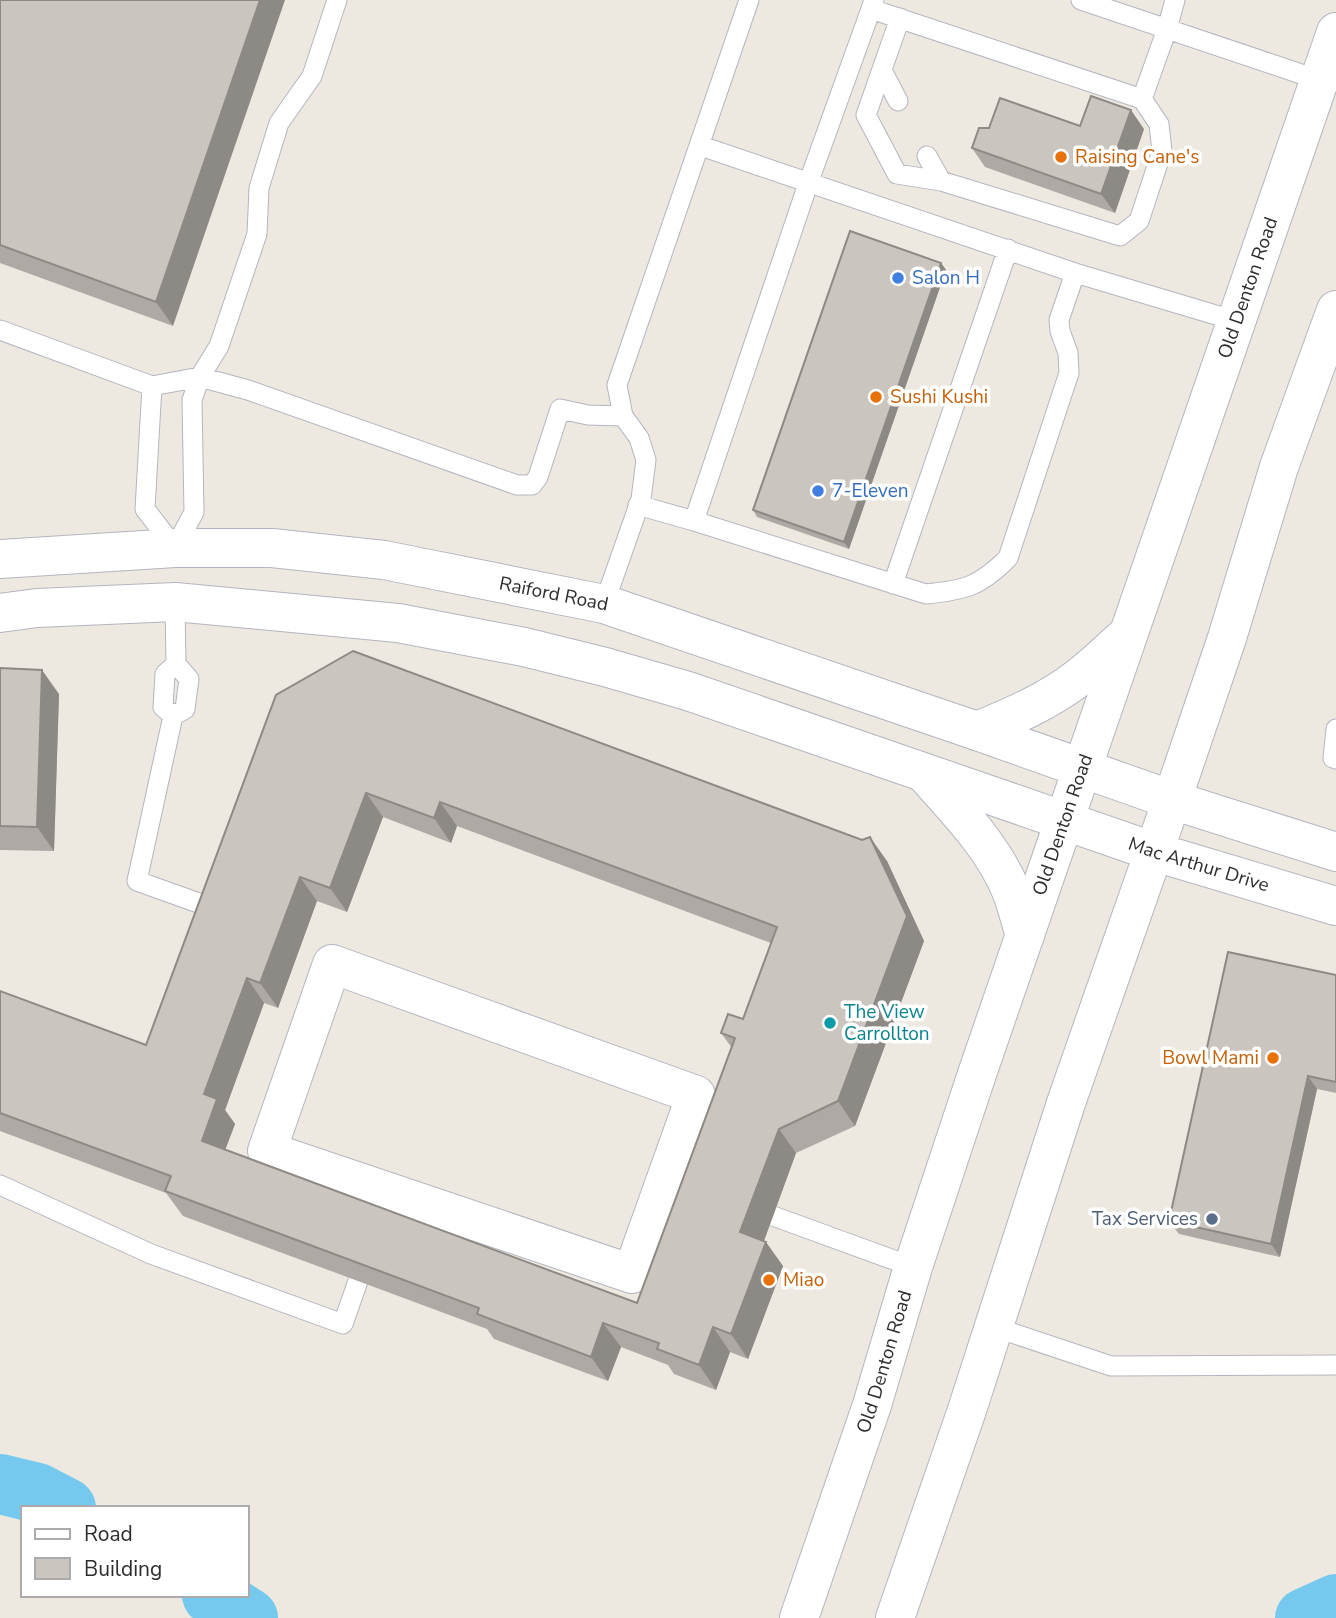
<svg xmlns="http://www.w3.org/2000/svg" width="1336" height="1618" font-family="'Nunito Sans',sans-serif">
	<style>
		.lines { fill: none; stroke-linecap: round; stroke-linejoin: round }
		.river { stroke: #75c9ee; stroke-width: 60 }
		.service-casing { stroke: #b3b5c0; stroke-width: 21 }
		.minor-casing { stroke: #b3b5c0; stroke-width: 40 }
		.tertiary-casing { stroke: #b3b5c0; stroke-width: 40 }
		.secondary-casing { stroke: #b3b5c0; stroke-width: 40 }
		.service { stroke: #fff; stroke-width: 19 }
		.minor { stroke: #fff; stroke-width: 38 }
		.tertiary { stroke: #fff; stroke-width: 38 }
		.secondary { stroke: #fff; stroke-width: 38 }
		.wall { fill: #aea9a4; fill-rule: evenodd }
		.shaded-wall { fill: #8d8a86 }
		.building { fill: #cac5bf; stroke: #8d8a86; stroke-width: 2; fill-rule: evenodd }
		.food-dot { fill: #e8710a; stroke: #fff; stroke-width: 2.5 }
		.shop-dot { fill: #3f7fe0; stroke: #fff; stroke-width: 2.5 }
		.culture-dot { fill: #0f9aa8; stroke: #fff; stroke-width: 2.5 }
		.service-dot { fill: #5c6f8a; stroke: #fff; stroke-width: 2.5 }
		.labels { text-anchor: middle; dominant-baseline: central; stroke-width: 7; stroke-linejoin: round; paint-order: stroke }
		.food-label { font-size: 19px; fill: #c56008; stroke: #fff; text-anchor: start }
		.shop-label { font-size: 19px; fill: #366cbe; stroke: #fff; text-anchor: start }
		.street-label { font-size: 19px; fill: #2d2d2d; stroke: #fff }
		.culture-label { font-size: 19px; fill: #0d838f; stroke: #fff; text-anchor: start }
		.service-label { font-size: 19px; fill: #4e5e75; stroke: #fff; text-anchor: end }
	</style>
	<rect width="100%" height="100%" fill="#eee9e0"/>
	<g class="lines">
		<path class="river" d="M 0,1484 L 37,1493 L 66,1508
			M 212,1595 L 248,1618
			M 1305,1618 L 1336,1604"/>
		<g class="service-casing">
			<path id="service" d="M 874,0 L 871,9 L 1142,99 L 1167,29 L 1175,0
				M 1081,0 L 1319,80
				M 871,9 L 809,181 L 694,521 L 926,594 C 965,590 979,587 1008,558 L 1069,373 L 1068,353 L 1060,331 L 1059,320 L 1075,273
				M 900,18 L 866,115 L 897,174 L 941,181
				M 883,72 L 898,101
				M 701,146 L 1075,273 L 1236,321
				M 927,156 L 941,181 L 1120,236 L 1139,221 L 1162,151 L 1159,124 L 1142,99
				M 0,330 L 152,386 L 200,377 L 248,390 L 517,485 L 532,485 L 538,477 L 560,409 L 588,415 L 623,416
				M 152,386 L 145,509 L 175,548 L 194,512 L 192,400 L 200,377 L 219,346 L 257,234 L 259,188 L 279,123 L 312,76 L 337,0
				M 638,505 L 694,521
				M 893,584 L 1008,249
				M 175,602 L 176,664 L 189,679 L 185,709 L 173,716 L 137,881 L 207,906
				M 604,604 L 641,499 L 646,460 L 639,438 L 623,416 L 617,385 L 749,0
				M 173,716 L 163,707 L 165,674 L 176,664
				M 1336,729 L 1333,758 L 1336,759
				M 0,1185 L 151,1254 L 343,1324 L 358,1281
				M 773,1216 L 913,1267
				M 994,1327 L 1111,1366 L 1336,1365"/>
		</g>
		<g class="minor-casing">
			<path id="minor" d="M 332,964 L 696,1095 L 632,1274 L 267,1151 Z"/>
		</g>
		<g class="tertiary-casing">
			<g id="tertiary">
				<path id="s1" d="M 0,559 L 175,548 L 272,548 L 384,560 L 604,604 L 977,731 L 1172,800 L 1336,852"/>
				<path id="s2" d="M 0,613 L 37,608 L 175,602 L 398,623 L 524,647 L 605,667 L 688,691 L 1155,852 L 1336,906"/>
			</g>
		</g>
		<g class="secondary-casing">
			<g id="secondary">
				<path d="M 977,731 C 1013,716 1047,702 1078,678 C 1095,665 1111,649 1127,635"/>
				<path d="M 924,773 C 956,809 994,847 1012,893 C 1017,906 1020,921 1025,935"/>
				<path id="s3" d="M 799,1618 L 872,1405 L 913,1267 L 978,1071 L 1336,32"/>
				<path d="M 895,1618 L 966,1413 L 1066,1103 L 1172,800 L 1227,638 L 1279,467 L 1336,310"/>
			</g>
		</g>
		<use href="#service" class="service"/>
		<use href="#minor" class="minor"/>
		<use href="#tertiary" class="tertiary"/>
		<use href="#secondary" class="secondary"/>
	</g>
	<path class="wall" d="M 0,0 L 173,326 L 0,263 Z
		M 1080,126 L 1144,129 L 1115,213 L 985,167 L 972,148 L 989,128 Z
		M 941,263 L 946,270 L 849,549 L 757,517 L 753,510 Z
		M 0,668 L 59,694 L 54,851 L 0,850 Z
		M 276,695 L 887,861 L 924,941 L 855,1126 L 796,1153 L 764,1241 L 783,1266 L 748,1359 L 730,1352 L 716,1390 L 674,1374 L 668,1365 L 621,1347 L 608,1381 L 494,1339 L 487,1329 L 183,1216 L 166,1193 L 0,1131 L 0,991 L 146,1045 ZM 383,817 L 451,843 L 457,826 L 771,943 L 743,1019 L 721,1033 L 732,1048 L 637,1303 L 225,1150 L 235,1124 L 225,1110 L 264,1003 L 278,1008 L 317,901 L 347,912 Z
		M 1336,975 L 1336,1093 L 1317,1089 L 1280,1257 L 1179,1234 L 1169,1221 Z"/>
	<path class="shaded-wall" d="M 260,0 L 285,0 L 173,326 L 156,302 Z
		M 1131,110 L 1144,129 L 1115,213 L 1101,194 Z
		M 941,263 L 946,270 L 849,549 L 844,542 Z
		M 42,670 L 59,694 L 54,851 L 37,827 Z
		M 366,793 L 383,817 L 347,912 L 330,888 Z
		M 440,802 L 457,826 L 451,843 L 434,818 Z
		M 870,837 L 887,861 L 924,941 L 855,1126 L 838,1101 Z
		M 300,877 L 317,901 L 278,1008 L 260,983 Z
		M 247,978 L 264,1003 L 225,1110 L 235,1124 L 219,1166 L 202,1141 L 204,1094 Z
		M 1308,1076 L 1317,1089 L 1280,1257 L 1271,1244 Z
		M 779,1129 L 796,1153 L 758,1257 L 740,1232 Z
		M 766,1242 L 783,1266 L 748,1359 L 731,1334 Z
		M 603,1323 L 621,1347 L 608,1381 L 591,1357 Z
		M 713,1327 L 730,1352 L 716,1390 L 699,1365 Z"/>
	<path class="building" d="M 0,0 L 260,0 L 156,302 L 0,245 Z
		M 1091,96 L 1131,110 L 1101,194 L 972,148 L 979,128 L 989,128 L 1000,98 L 1080,126 Z
		M 850,231 L 941,263 L 844,542 L 753,510 Z
		M 353,651 L 862,840 L 870,837 L 907,916 L 838,1101 L 779,1129 L 740,1232 L 766,1242 L 731,1334 L 713,1327 L 699,1365 L 657,1349 L 659,1343 L 603,1323 L 591,1357 L 477,1314 L 479,1308 L 165,1191 L 171,1176 L 0,1113 L 0,991 L 146,1045 L 276,695 ZM 366,793 L 434,818 L 440,802 L 777,927 L 743,1019 L 728,1014 L 721,1033 L 735,1038 L 637,1303 L 202,1141 L 217,1099 L 204,1094 L 247,978 L 260,983 L 300,877 L 330,888 Z
		M 0,668 L 42,670 L 37,827 L 0,826 Z
		M 1228,952 L 1336,975 L 1336,1082 L 1308,1076 L 1271,1244 L 1169,1221 Z"/>
	<g class="food-dot">
		<circle cx="1061" cy="157" r="7"/>
		<circle cx="876" cy="397" r="7"/>
		<circle cx="1273" cy="1058" r="7"/>
		<circle cx="769" cy="1280" r="7"/>
	</g>
	<g class="shop-dot">
		<circle cx="898" cy="278" r="7"/>
		<circle cx="818" cy="491" r="7"/>
	</g>
	<circle class="culture-dot" cx="830" cy="1023" r="7"/>
	<circle class="service-dot" cx="1212" cy="1219" r="7"/>
	<g class="labels">
		<g class="food-label">
			<text x="1075" y="157">Raising Cane's</text>
			<text x="890" y="397">Sushi Kushi</text>
			<text x="1259" y="1058" text-anchor="end">Bowl Mami</text>
			<text x="783" y="1280">Miao</text>
		</g>
		<g class="shop-label">
			<text x="912" y="278">Salon H</text>
			<text x="832" y="491">7-Eleven</text>
		</g>
		<g class="street-label">
			<text stroke="none"><textPath href="#s3" startOffset="1404">Old Denton Road</textPath></text>
			<text stroke="none"><textPath href="#s1" startOffset="558">Raiford Road</textPath></text>
			<text stroke="none"><textPath href="#s3" startOffset="836">Old Denton Road</textPath></text>
			<text stroke="none"><textPath href="#s2" startOffset="1237">Mac Arthur Drive</textPath></text>
			<text stroke="none"><textPath href="#s3" startOffset="270">Old Denton Road</textPath></text>
		</g>
		<g class="culture-label">
			<text x="844" y="1012">The View<tspan x="844" dy="22">Carrollton</tspan></text>
		</g>
		<g class="service-label">
			<text x="1198" y="1219">Tax Services</text>
		</g>
	</g>
	<rect x="21" y="1506" width="228" height="91" fill="#ffffff" stroke="#ababab" stroke-width="2"/>
	<rect x="35" y="1529" width="35" height="10" fill="#ffffff" stroke="#ababab" stroke-width="2"/>
	<text x="84" y="1541" font-size="21" fill="#2d2d2d">Road</text>
	<rect x="35" y="1558" width="35" height="21" fill="#cac5bf" stroke="#ababab" stroke-width="2"/>
	<text x="84" y="1576" font-size="21" fill="#2d2d2d">Building</text>
</svg>
